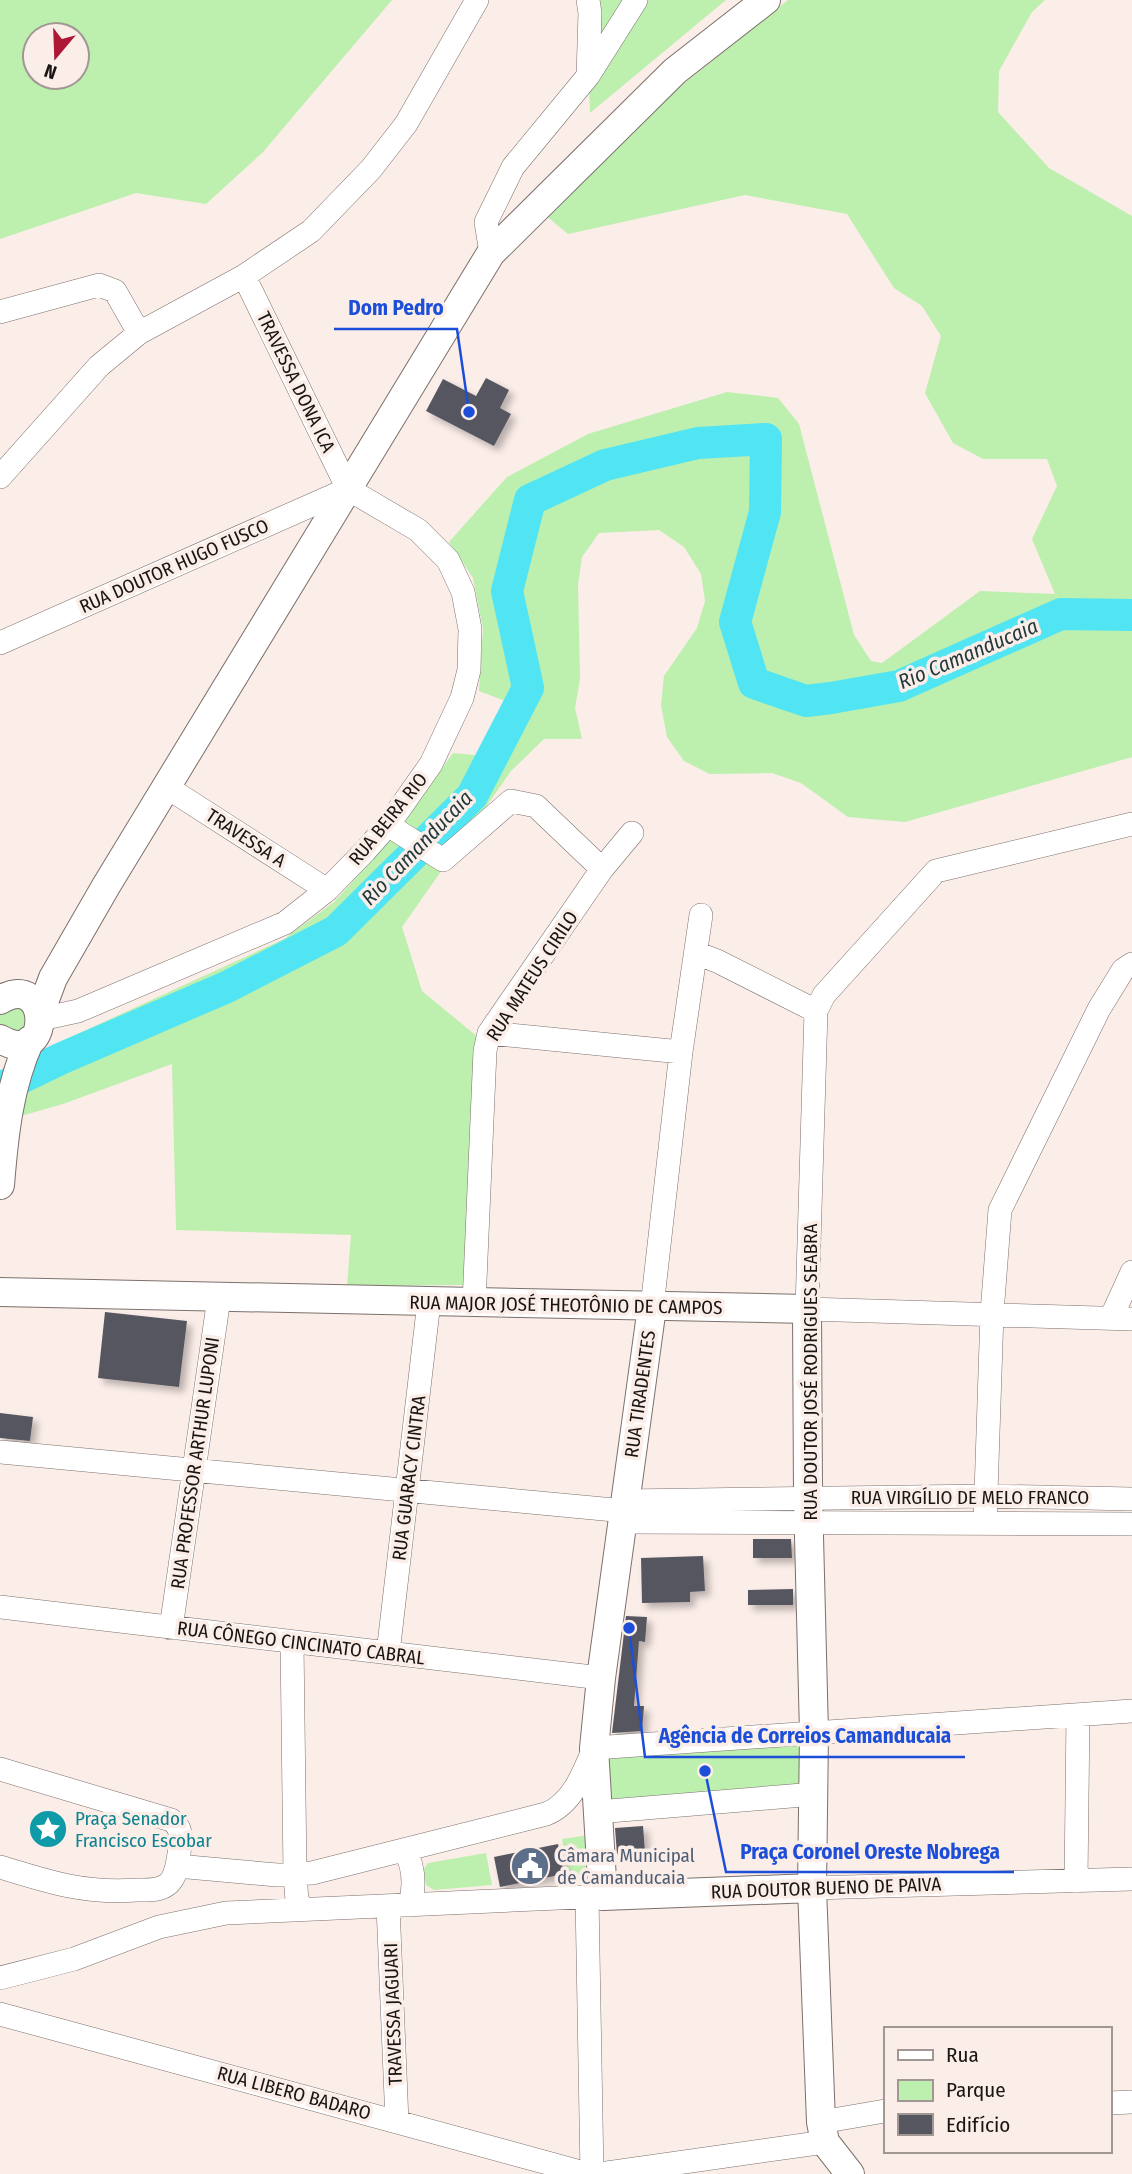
<svg xmlns="http://www.w3.org/2000/svg" width="1132" height="2174" font-family="'Fira Sans Condensed',sans-serif">
	<style>
		.green { fill: #bdefae; fill-rule: evenodd }
		.lines { fill: none; stroke-linecap: round; stroke-linejoin: round }
		.river { stroke: #51e5f4; stroke-width: 32 }
		.building { fill: #575761; filter: url(#shadow) }
		.minor-casing { stroke: #7c706c; stroke-width: 24 }
		.major-casing { stroke: #7c706c; stroke-width: 30 }
		.minor { stroke: #fff; stroke-width: 23 }
		.major { stroke: #fff; stroke-width: 28 }
		.labels { text-anchor: middle; dominant-baseline: central; stroke-width: 7; stroke-linejoin: round; paint-order: stroke }
		.street-label { font-size: 19px; fill: #191513; stroke: #fbede8 }
		.culture-label { font-size: 19px; fill: #0d838f; stroke: #fbede8; text-anchor: start }
		.service-label { font-size: 19px; fill: #4e5e75; stroke: #fbede8; text-anchor: start }
		.water-label { font-size: 21px; font-style: italic; fill: #1f383b; stroke: #fbede8 }
		.leader { fill: none; stroke: #1d4ed8; stroke-width: 2.5 }
		.callout-dot { fill: #1d4ed8; stroke: #fbede8; stroke-width: 2.5 }
		.callout-label { font-size: 21px; text-anchor: middle; font-weight: bold; fill: #1d4ed8; stroke: #fbede8; stroke-width: 7; stroke-linejoin: round; paint-order: stroke }
	</style>
	<defs>
		<filter id="shadow"><feDropShadow dx="5" dy="5" stdDeviation="3.5" flood-color="#0004"/></filter>
	</defs>
	<rect width="100%" height="100%" fill="#fbede8"/>
	<path class="green" d="M 0,0 L 392,0 L 263,152 L 206,204 L 136,193 L 0,239 ZM 35,35 L 77,35 L 77,77 L 35,77 Z
		M 592,0 L 726,0 L 590,113 L 589,82 Z
		M 788,0 L 1045,0 L 1032,12 L 999,71 L 998,112 L 1049,168 L 1132,216 L 1132,757 L 905,822 L 848,817 L 801,783 L 772,773 L 710,774 L 684,761 L 667,737 L 661,705 L 664,676 L 697,628 L 705,601 L 701,574 L 684,547 L 659,530 L 599,533 L 582,557 L 578,585 L 580,679 L 575,708 L 582,739 L 544,739 L 511,771 L 402,927 L 422,991 L 479,1038 L 463,1285 L 347,1286 L 351,1235 L 176,1230 L 172,1064 L 63,1104 L 0,1122 L 0,1081 L 47,1048 L 284,939 L 334,902 L 386,845 L 453,753 L 483,756 L 508,702 L 479,691 L 483,629 L 473,578 L 449,542 L 507,477 L 588,434 L 727,392 L 778,398 L 799,424 L 854,635 L 871,661 L 882,663 L 980,591 L 1055,594 L 1032,539 L 1057,486 L 1047,459 L 983,459 L 953,443 L 925,393 L 941,336 L 922,306 L 894,288 L 847,214 L 745,195 L 568,234 L 544,214 L 683,84 Z
		M 13,999 L 38,1027 L 0,1035 L 0,1005 Z
		M 810,1740 L 812,1791 L 600,1808 L 597,1751 Z
		M 589,1835 L 596,1873 L 569,1878 L 562,1839 Z
		M 486,1853 L 492,1885 L 434,1890 L 426,1885 L 423,1870 L 428,1863 Z"/>
	<g class="lines">
		<path class="river" d="M 0,1088 L 60,1059 L 227,987 L 336,931 L 472,796 L 528,688 L 507,591 L 530,500 L 605,465 L 698,443 L 766,439 L 765,512 L 735,622 L 754,683 L 806,701 L 831,698 L 899,686 L 1061,614 L 1132,615"/>
	</g>
	<path class="building" d="M 486,378 L 509,390 L 500,408 L 511,414 L 494,446 L 426,411 L 443,379 L 476,396 Z
		M 105,1312 L 187,1321 L 179,1387 L 98,1378 Z
		M 0,1413 L 33,1417 L 30,1441 L 0,1438 Z
		M 753,1539 L 791,1539 L 792,1558 L 753,1558 Z
		M 703,1556 L 705,1591 L 690,1592 L 690,1602 L 642,1603 L 641,1558 Z
		M 793,1589 L 793,1605 L 748,1605 L 748,1590 Z
		M 626,1616 L 647,1617 L 645,1642 L 639,1641 L 634,1706 L 644,1706 L 642,1731 L 612,1733 Z
		M 643,1826 L 645,1852 L 617,1854 L 615,1828 Z
		M 558,1844 L 564,1874 L 500,1887 L 494,1857 Z"/>
	<g class="lines">
		<g class="minor-casing">
			<path id="minor" d="M 588,0 L 590,13 L 588,76
				M 491,253 L 486,222 L 513,167 L 588,76 L 636,0
				M 244,276 L 348,489
				M 0,312 L 99,285 L 115,291 L 139,333
				M 0,477 L 99,366 L 139,333 L 244,276 L 311,231 L 371,169 L 406,124 L 477,0
				M 0,643 L 348,489
				M 165,786 L 327,890
				M 1132,824 L 936,871 L 824,995 L 816,1011 L 807,1309 L 1132,1319
				M 388,825 L 443,860 L 511,801 L 536,806 L 602,869
				M 696,953 L 717,961 L 816,1011
				M 41,1019 L 78,1011 L 285,923 L 327,890 L 365,851 L 388,825 L 431,764 L 462,698 L 469,670 L 470,629 L 463,592 L 448,560 L 418,530 L 348,489
				M 489,1033 L 681,1052
				M 474,1304 L 485,1051 L 489,1033 L 602,869 L 632,833
				M 652,1307 L 681,1052 L 701,915
				M 1111,1318 L 1132,1272
				M 0,1452 L 625,1511
				M 626,1501 L 986,1496 L 1132,1499
				M 623,1522 L 1132,1524
				M 985,1523 L 992,1313 L 1000,1210 L 1099,1009 L 1123,970 L 1132,964
				M 0,1607 L 601,1678
				M 171,1628 L 219,1298
				M 292,1643 L 295,1874 L 297,1901 L 303,1909
				M 388,1653 L 429,1302
				M 0,1769 L 171,1820 C 184,1828 180,1840 179,1854 C 177,1864 177,1876 168,1884 C 160,1891 148,1890 137,1890 C 86,1894 48,1882 0,1867
				M 597,1812 L 815,1794
				M 405,1850 C 414,1867 415,1886 410,1905
				M 177,1866 L 277,1875 L 312,1873 L 546,1814 C 572,1804 584,1773 594,1748 L 1132,1711
				M 1076,1881 L 1078,1715
				M 812,1888 L 1132,1879
				M 587,1897 L 592,2174
				M 388,1906 L 397,2122
				M 0,1978 L 74,1959 L 159,1927 L 226,1913 L 603,1896
				M 0,2014 L 588,2174
				M 1109,2103 L 1132,2102
				M 821,2122 L 885,2111
				M 600,2174 L 825,2142"/>
		</g>
		<g class="major-casing">
			<path id="major" d="M 0,1000 C 51,969 54,1070 0,1039
				M 40,1013 L 53,978 L 106,886 L 491,253 L 675,71 L 766,0
				M 0,1185 C 4,1135 9,1086 30,1040
				M 0,1292 L 807,1309 L 808,1497 L 814,1733 L 812,1888 L 821,2122 L 825,2142 L 850,2174
				M 652,1307 L 601,1678 L 594,1748 L 603,1896 L 812,1888"/>
		</g>
		<use href="#minor" class="minor"/>
		<use href="#major" class="major"/>
	</g>
	<defs>
		<g id="sight-disc" transform="scale(2.0125)"><circle r="9.5" fill="#0f9aa8" stroke="#fbede8"/><path d="M0-6L1.8-2.2L6-1.7L2.9 1.2L3.7 5.4L0 3.3L-3.7 5.4L-2.9 1.2L-6-1.7L-1.8-2.2Z" fill="#fff"/></g>
		<g id="civic-disc" transform="scale(2.0125)"><circle r="9.5" fill="#5c6f8a" stroke="#fbede8"/><path d="M-.6-6.5H3V-4.5H.6V-3L4-1V1h2V6H-6V1h2V-1L-.6-3ZM-1.2 2.5V6h2.4V2.5Z" fill="#fff"/></g>
	</defs>
	<g fill-rule="evenodd">
		<use href="#sight-disc" x="48" y="1829"/>
		<use href="#civic-disc" x="530" y="1866"/>
	</g>
	<g class="labels">
		<g class="street-label">
			<text transform="translate(296 382) rotate(64)">TRAVESSA DONA ICA</text>
			<text transform="translate(174 566) rotate(-24)">RUA DOUTOR HUGO FUSCO</text>
			<text transform="translate(388 819) rotate(-51)">RUA BEIRA RIO</text>
			<text transform="translate(246 838) rotate(33)">TRAVESSA A</text>
			<text transform="translate(532 976) rotate(-57)">RUA MATEUS CIRILO</text>
			<text transform="translate(566 1305) rotate(1)">RUA MAJOR JOSÉ THEOTÔNIO DE CAMPOS</text>
			<text transform="translate(810 1372) rotate(-90)">RUA DOUTOR JOSÉ RODRIGUES SEABRA</text>
			<text transform="translate(640 1394) rotate(-82)">RUA TIRADENTES</text>
			<text transform="translate(195 1463) rotate(-82)">RUA PROFESSOR ARTHUR LUPONI</text>
			<text transform="translate(409 1478) rotate(-83)">RUA GUARACY CINTRA</text>
			<text x="970" y="1497">RUA VIRGÍLIO DE MELO FRANCO</text>
			<text transform="translate(301 1643) rotate(7)">RUA CÔNEGO CINCINATO CABRAL</text>
			<text transform="translate(826 1888) rotate(-2)">RUA DOUTOR BUENO DE PAIVA</text>
			<text transform="translate(393 2014) rotate(-92)">TRAVESSA JAGUARI</text>
			<text transform="translate(294 2093) rotate(15)">RUA LIBERO BADARO</text>
		</g>
		<g class="culture-label">
			<text x="75" y="1818">Praça Senador<tspan x="75" dy="22">Francisco Escobar</tspan></text>
		</g>
		<g class="service-label">
			<text x="557" y="1855">Câmara Municipal<tspan x="557" dy="22">de Camanducaia</tspan></text>
		</g>
		<g class="water-label">
			<text transform="translate(968 654) rotate(-23)">Rio Camanducaia</text>
			<text transform="translate(417 848) rotate(-46)">Rio Camanducaia</text>
		</g>
	</g>
	<path class="leader" d="M469 412L457 329H334M629 1628L645 1757H965M705 1771L726 1872H1014"/>
	<g class="callout-dot">
		<circle cx="469" cy="412" r="7"/>
		<circle cx="629" cy="1628" r="7"/>
		<circle cx="705" cy="1771" r="7"/>
	</g>
	<g class="callout-label">
		<text x="396" y="315">Dom Pedro</text>
		<text x="805" y="1743">Agência de Correios Camanducaia</text>
		<text x="870" y="1859">Praça Coronel Oreste Nobrega</text>
	</g>
	<rect x="884" y="2027" width="228" height="126" fill="#fbede8" stroke="#a19793" stroke-width="2"/>
	<rect x="898" y="2050" width="35" height="10" fill="#ffffff" stroke="#a19793" stroke-width="2"/>
	<text x="946" y="2062" font-size="21" fill="#191513">Rua</text>
	<rect x="898" y="2080" width="35" height="21" fill="#bdefae" stroke="#a19793" stroke-width="2"/>
	<text x="946" y="2097" font-size="21" fill="#191513">Parque</text>
	<rect x="898" y="2114" width="35" height="21" fill="#575761" stroke="#a19793" stroke-width="2"/>
	<text x="946" y="2132" font-size="21" fill="#191513">Edifício</text>
	<g transform="translate(56 56) rotate(199)"><circle r="33" fill="#fbede8" stroke="#a19793" stroke-width="2"/>
	<path d="M0-5L12 26L0 18L-12 26Z" fill="#ad1837"/>
	<text y="-10" font-size="19" font-weight="bold" text-anchor="middle" fill="#191513">N</text>
	</g>
</svg>
